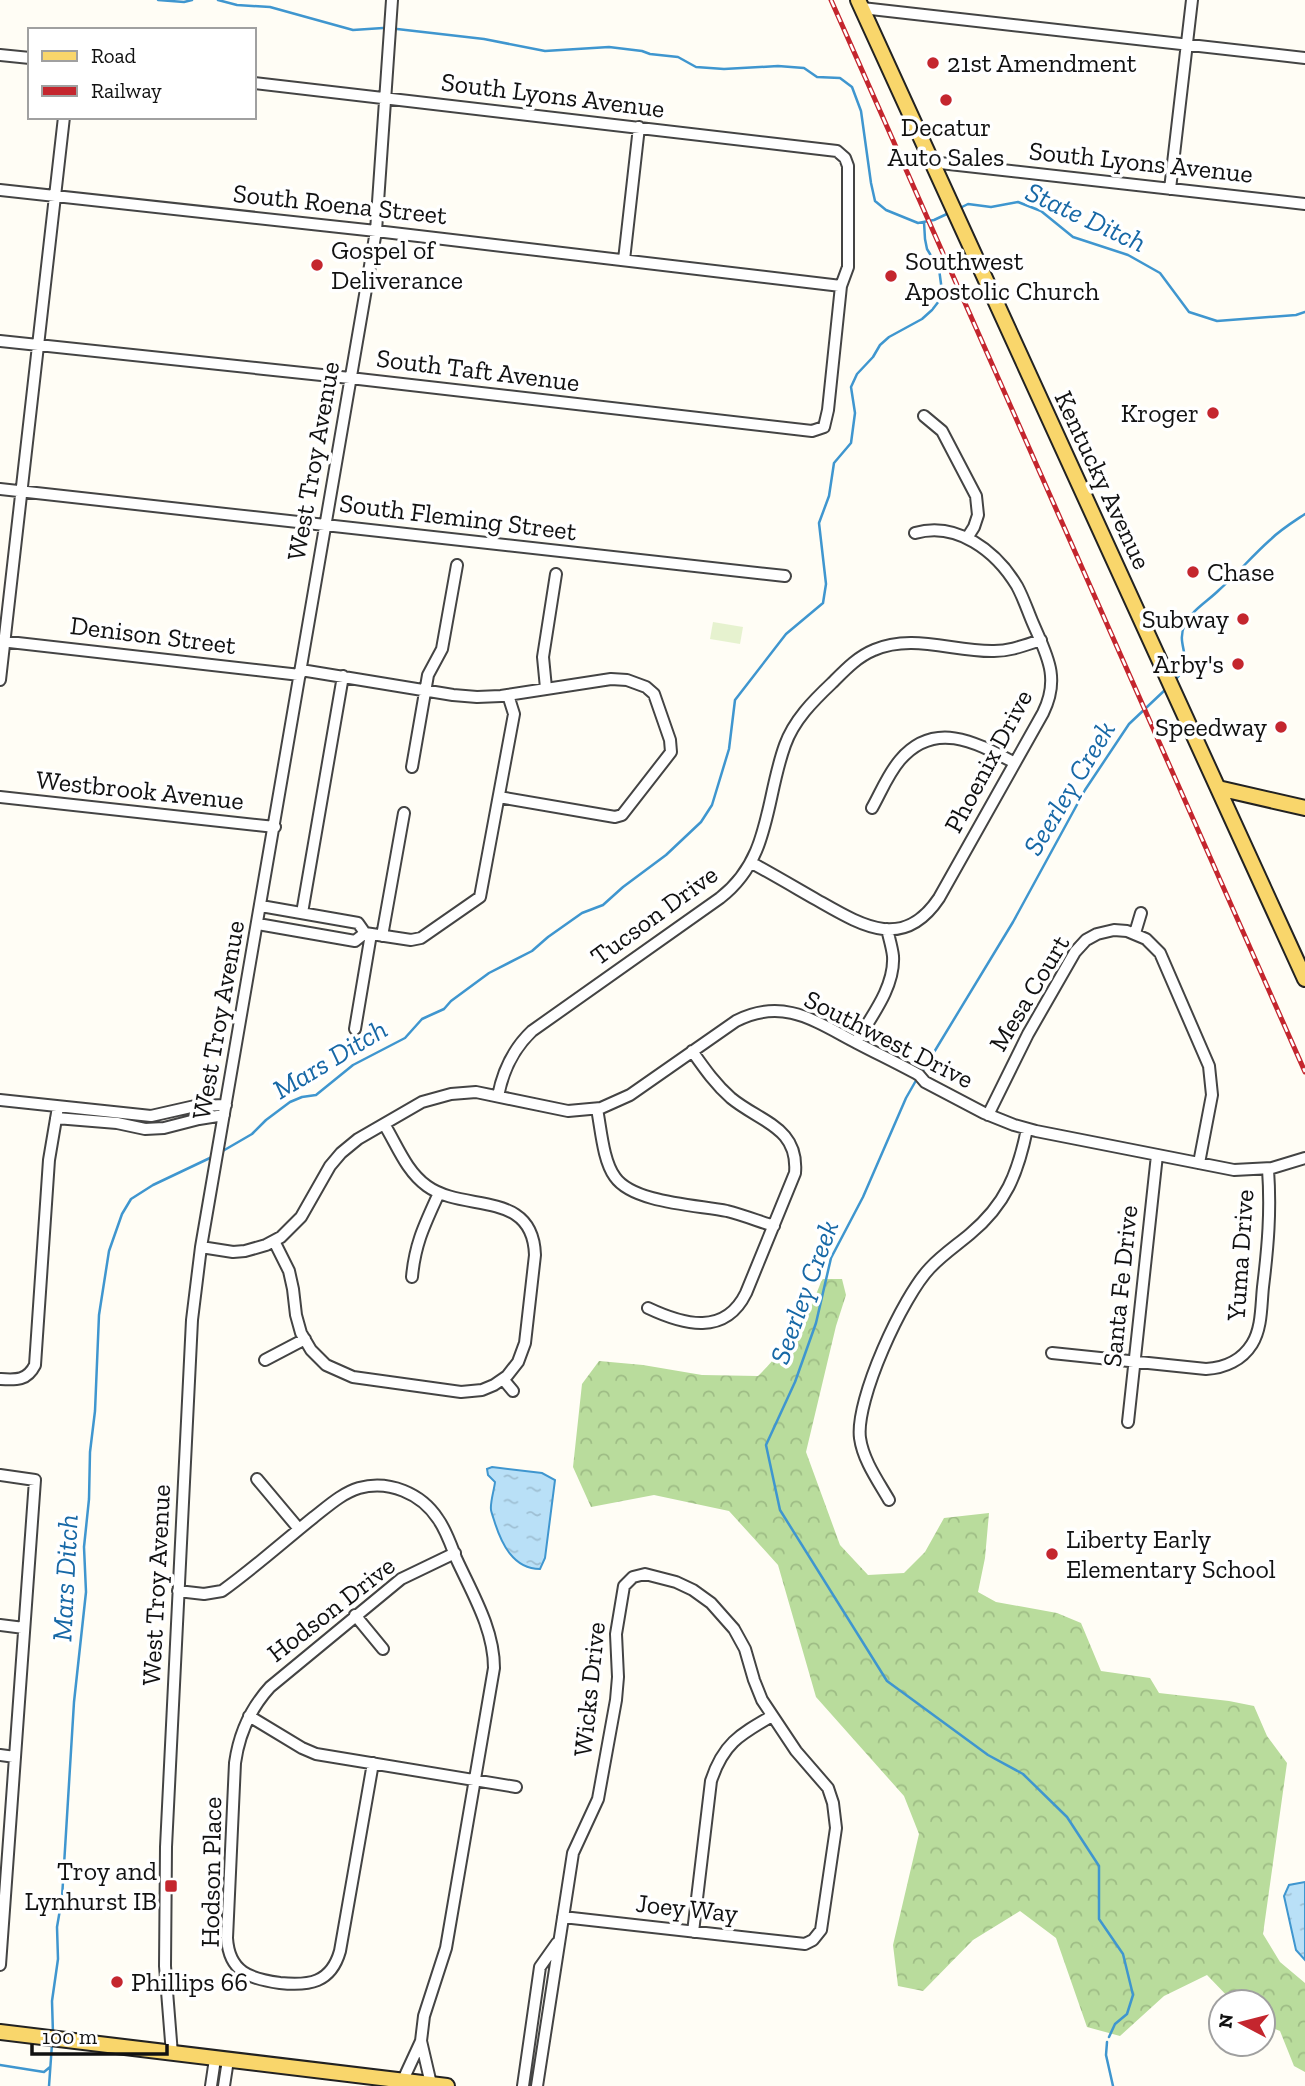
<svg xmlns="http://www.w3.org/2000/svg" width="1305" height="2086" font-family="'Zilla Slab',serif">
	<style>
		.forest { fill: url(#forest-crowns) }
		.pitch { fill: #e6f2cf }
		.water { fill: url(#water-ripples); stroke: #3f96cf; stroke-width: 2 }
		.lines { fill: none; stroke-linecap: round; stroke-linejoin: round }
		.stream { stroke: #3f96cf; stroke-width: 2.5 }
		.minor-casing { stroke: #444; stroke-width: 14 }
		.major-casing { stroke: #222; stroke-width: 18 }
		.minor { stroke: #fff; stroke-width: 10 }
		.major { stroke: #f9d66b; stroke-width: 14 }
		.rail-casing { stroke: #c4262e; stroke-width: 5 }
		.rail { stroke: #fff; stroke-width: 2.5; stroke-dasharray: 8; stroke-linecap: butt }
		.poi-dot { fill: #c4262e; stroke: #fff; stroke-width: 2.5 }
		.labels { text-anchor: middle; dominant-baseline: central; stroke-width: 7; stroke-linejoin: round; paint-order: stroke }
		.poi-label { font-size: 26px; fill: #111; stroke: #fff; text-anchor: start }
		.street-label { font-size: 26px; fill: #111; stroke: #fff }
		.water-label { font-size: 28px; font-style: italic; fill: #1768a6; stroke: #fff }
	</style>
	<defs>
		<pattern id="forest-crowns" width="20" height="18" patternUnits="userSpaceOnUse" patternTransform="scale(1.75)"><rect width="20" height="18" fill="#b9dc9c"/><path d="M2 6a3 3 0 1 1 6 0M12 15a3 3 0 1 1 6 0" fill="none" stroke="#9ebc85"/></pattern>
		<pattern id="water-ripples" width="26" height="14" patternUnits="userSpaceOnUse" patternTransform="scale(1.75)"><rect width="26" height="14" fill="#b9e0f7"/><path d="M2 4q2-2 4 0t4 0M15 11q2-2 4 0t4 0" fill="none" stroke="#9ebfd3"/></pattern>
	</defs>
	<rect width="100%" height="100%" fill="#fffdf5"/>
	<path class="forest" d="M 822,1279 L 842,1279 L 846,1295 L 836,1326 L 806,1452 L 840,1545 L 868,1575 L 904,1573 L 925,1552 L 944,1518 L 989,1513 L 985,1558 L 978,1592 L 996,1602 L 1057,1613 L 1081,1623 L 1101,1671 L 1150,1678 L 1159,1693 L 1229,1701 L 1254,1706 L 1267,1736 L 1287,1763 L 1263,1934 L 1280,1962 L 1305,1983 L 1305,2072 L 1294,2066 L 1280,2031 L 1263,2024 L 1263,2002 L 1233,2002 L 1207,1975 L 1164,1996 L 1120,2036 L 1087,2027 L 1056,1938 L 1020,1911 L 973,1940 L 923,1991 L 898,1986 L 893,1945 L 919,1834 L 904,1796 L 816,1697 L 778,1565 L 729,1511 L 654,1495 L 591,1507 L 573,1467 L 582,1384 L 599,1361 L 643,1365 L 702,1375 L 758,1376 C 788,1346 808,1319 822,1279 Z"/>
	<path class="pitch" d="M 713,622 L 743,627 L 740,644 L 710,639 Z"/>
	<path class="water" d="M 492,1467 L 542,1473 L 555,1480 L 545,1558 L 540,1569 C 513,1569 501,1543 494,1520 C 494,1520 491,1511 491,1510 C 490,1502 494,1491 495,1482 L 488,1475 L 487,1469 Z
		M 1305,1882 L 1305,1960 L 1296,1950 L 1284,1896 L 1289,1885 Z"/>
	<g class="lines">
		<path class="stream" d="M 158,0 L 184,2 L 192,0
			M 218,0 L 237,5 L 270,7 L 353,30 L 383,28
			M 397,29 L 484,39 L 545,51 L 609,47 L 642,51 L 650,54 L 678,57 L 696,67 L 724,69 L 778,66 L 804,68 L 817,77 L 840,78 L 852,87 L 861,111 L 871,183 L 875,201 L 886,210 L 918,223 L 934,220 L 949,213
			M 958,209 L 968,204 L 991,207 L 1018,202 L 1041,211 L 1073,237 L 1128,255 L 1160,273 L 1189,312 L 1217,321 L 1296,315 L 1305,312
			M 1175,680 C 1197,658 1174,647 1185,624 C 1192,610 1208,601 1219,590 C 1237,574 1252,556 1270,540 C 1280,530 1293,522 1305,514
			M 922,1072 L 1013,922 L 1085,790 L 1129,724 L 1166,689
			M 918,1077 L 906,1098 L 863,1197 L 831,1258 L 816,1323 L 795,1382 L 766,1445 L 780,1510 L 887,1681 L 988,1755 L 1023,1774 L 1067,1817 L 1099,1866 L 1099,1919 L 1123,1954 L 1133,1995 L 1127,2014 L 1115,2024 L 1109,2037
			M 221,1152 L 252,1134 L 266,1120 L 290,1102 L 302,1097 L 316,1095 L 353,1065 L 405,1038 L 422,1019 L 444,1009 L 451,1001 L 489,973 L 532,951 L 548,937 L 582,913 L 603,905 L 623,887 L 666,855 L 701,822 L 712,805 L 729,749 L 735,700 L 786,634 L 823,603 L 826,584 L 819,523 L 829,496 L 834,463 L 851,443 L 855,413 L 851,387 L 857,374 L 873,357 L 880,345 L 889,337 L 922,319 L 932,310 L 939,301 L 942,291 L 939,269 L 927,249 L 925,239 L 924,222
			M 53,2034 L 52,2001 L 58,1959 L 57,1927 L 62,1898 L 74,1702 L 86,1592 L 84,1547 L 89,1499 L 90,1452 L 95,1411 L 99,1315 L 109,1251 L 122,1214 L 131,1199 L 153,1185 L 212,1157
			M 1107,2042 L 1106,2055 L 1113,2086
			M 0,2065 L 44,2072 L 50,2067
			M 49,2086 L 52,2044"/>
		<g class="minor-casing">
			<path id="minor" d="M 862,8 L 1305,58
				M 0,55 L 30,58
				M 931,162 L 1305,204
				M 1170,189 L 1192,0
				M 0,190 L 376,231 L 841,286
				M 624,260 L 639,127
				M 0,341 L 350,378 L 812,431 L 824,427 L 828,410 L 841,286 L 848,267 L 848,166 L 845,158 L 837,151 L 254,83
				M 924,416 L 942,431 L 976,496 L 978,515 L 974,527 L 967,538
				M 0,489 L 785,576
				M 0,641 L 300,675
				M 301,670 L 453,695 L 477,697 L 501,696 L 611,679 L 627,680 L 646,687 L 654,694 L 670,740 L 671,752 L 622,815 L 615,817 L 499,797
				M 0,680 L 64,117
				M 546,688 L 543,657 L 556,574
				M 412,767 L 428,675 L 442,649 L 457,565
				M 0,797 L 275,827
				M 872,808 C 881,792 888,774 900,760 C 935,719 977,743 1015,763
				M 752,863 C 774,875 796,888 817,900 C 861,925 903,952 939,898 L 1043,713 C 1061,677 1046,654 1032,621 C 1027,609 1023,597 1017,586 C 996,551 957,521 915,533
				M 261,906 L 358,923 L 365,933 L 411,940 L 421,938 L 480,897 L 514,714 L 508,695
				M 302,913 L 343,676
				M 258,924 L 355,941 L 365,933
				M 1135,933 L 1141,913
				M 382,936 L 404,813
				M 355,1029 L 371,934
				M 856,1042 C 871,1017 895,987 893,956 C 892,947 889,938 887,929
				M 498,1096 C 503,1070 513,1049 532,1031 L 720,898 C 771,859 765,800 785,745 C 794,720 813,701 832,683 C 845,670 857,657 874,650 C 912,633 954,652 994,651 C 1011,651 1025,645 1041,640
				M 0,1100 L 151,1116 L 195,1106 L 226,1105
				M 597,1109 C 601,1129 603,1161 615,1177 C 633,1203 697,1205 727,1211 C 743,1215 758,1221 774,1226
				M 988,1115 L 1028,1034 L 1075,952 L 1086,940 L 1097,934 L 1114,930 L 1127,931 L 1146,939 L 1160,953 L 1209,1066 L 1212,1095 L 1199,1163
				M 56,1118 L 117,1123 L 145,1129 L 164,1128 L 199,1119 L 224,1115
				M 274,1241 L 289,1271 L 293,1289 L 296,1315 L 301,1333 L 311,1350 L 326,1365 L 353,1377 L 461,1392 L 482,1390 L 494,1385 L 507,1376 L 518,1362 L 525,1343 L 535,1255 C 533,1189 464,1213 427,1186 C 406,1171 397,1145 384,1124
				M 201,1247 L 233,1252 L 245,1251 L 266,1245 L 281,1237 L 301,1217 L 330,1166 L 341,1153 L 358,1139 L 422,1102 L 451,1094 L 476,1092 L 568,1111 L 601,1108 L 630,1095 L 736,1021 C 783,997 815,1021 857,1043 C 878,1054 899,1064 919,1075 L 925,1082 L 984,1113 L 1014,1125 L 1036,1131 L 1234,1170 L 1272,1168 L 1305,1158
				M 412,1277 C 415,1243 425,1224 439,1193
				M 648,1308 C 684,1325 725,1336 746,1293 L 795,1173 C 799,1127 760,1122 731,1098 C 715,1084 704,1068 692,1051
				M 1052,1353 L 1206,1369 C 1225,1368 1242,1360 1252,1344 C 1262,1328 1261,1306 1263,1287 C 1268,1246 1271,1211 1268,1169
				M 265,1360 L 305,1339
				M 0,1379 C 16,1380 27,1381 35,1365 L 49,1160 L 58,1107
				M 503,1379 L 513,1391
				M 1128,1422 L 1157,1155
				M 0,1475 L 35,1480 L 0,1965
				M 257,1479 L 299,1529
				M 889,1500 C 878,1481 863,1460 860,1438 C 855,1400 903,1296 930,1268 C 942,1255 957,1245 970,1234 C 1006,1204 1018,1173 1027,1129
				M 178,1591 L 204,1594 L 222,1591 C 254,1568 283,1542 314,1517 C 327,1507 342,1493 359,1488 C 389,1480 421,1493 438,1519 C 446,1530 451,1545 456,1558 C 472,1593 494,1629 494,1668 L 446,1948 L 424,2016 L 421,2041 L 403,2080
				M 355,1615 L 383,1649
				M 0,1625 L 24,1628
				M 249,1716 L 302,1748 L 316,1754 L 516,1787
				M 0,1755 L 15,1757
				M 373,1763 L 340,1951 C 331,1983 309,1986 280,1983 C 250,1979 229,1972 227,1938 L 235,1763 C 239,1734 250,1709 270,1687 L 401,1579 L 455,1553
				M 693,1932 L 711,1781 C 723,1744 739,1735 772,1716
				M 421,2041 L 431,2084
				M 172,2054 L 165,1966 L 166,1847 L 192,1320 L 201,1247 L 376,231 L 392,0
				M 211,2086 L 215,2059
				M 224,2086 L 228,2060
				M 523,2086 L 540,1967 L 557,1943
				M 537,2086 L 573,1853 L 598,1799 L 616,1700 L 618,1677 L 616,1634 L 624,1586 L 633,1577 L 645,1574 L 676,1582 L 693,1590 L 711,1603 L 734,1629 L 745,1649 L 754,1680 L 762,1700 L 796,1751 L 828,1788 L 833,1803 L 836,1828 L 821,1930 L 813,1940 L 805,1944 L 563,1917"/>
		</g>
		<g class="major-casing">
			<path id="major" d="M 858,0 L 1305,979
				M 1218,788 L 1305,808
				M 0,2032 L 447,2086"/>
		</g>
		<use href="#minor" class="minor"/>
		<use href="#major" class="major"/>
		<g class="rail-casing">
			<path id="rail" d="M 831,0 L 1305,1072"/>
		</g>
		<use href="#rail" class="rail"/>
	</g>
	<g class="poi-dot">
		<circle cx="933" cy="63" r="7"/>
		<circle cx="946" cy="100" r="7"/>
		<circle cx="317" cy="265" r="7"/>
		<circle cx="891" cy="276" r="7"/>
		<circle cx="1213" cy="413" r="7"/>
		<circle cx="1193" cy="572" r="7"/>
		<circle cx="1243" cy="619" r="7"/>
		<circle cx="1238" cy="664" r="7"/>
		<circle cx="1281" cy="727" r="7"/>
		<circle cx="1052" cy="1554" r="7"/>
		<rect x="164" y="1879" width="14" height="14" rx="3.5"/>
		<circle cx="117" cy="1982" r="7"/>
	</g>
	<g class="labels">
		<g class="poi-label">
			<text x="947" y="63">21st Amendment</text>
			<text x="946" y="127" text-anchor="middle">Decatur<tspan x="946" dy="30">Auto Sales</tspan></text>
			<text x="331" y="250">Gospel of<tspan x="331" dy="30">Deliverance</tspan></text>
			<text x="905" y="261">Southwest<tspan x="905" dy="30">Apostolic Church</tspan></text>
			<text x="1199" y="413" text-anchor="end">Kroger</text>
			<text x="1207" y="572">Chase</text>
			<text x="1229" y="619" text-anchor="end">Subway</text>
			<text x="1224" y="664" text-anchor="end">Arby's</text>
			<text x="1267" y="727" text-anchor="end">Speedway</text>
			<text x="1066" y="1539">Liberty Early<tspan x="1066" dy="30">Elementary School</tspan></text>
			<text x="157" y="1871" text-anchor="end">Troy and<tspan x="157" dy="30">Lynhurst IB</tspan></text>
			<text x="131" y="1982">Phillips 66</text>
		</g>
		<g class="street-label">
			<text transform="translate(553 95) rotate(7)">South Lyons Avenue</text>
			<text transform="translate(1141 162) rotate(6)">South Lyons Avenue</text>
			<text transform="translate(340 204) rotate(6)">South Roena Street</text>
			<text transform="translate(478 370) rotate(7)">South Taft Avenue</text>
			<text transform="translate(313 461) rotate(-80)">West Troy Avenue</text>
			<text transform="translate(1103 480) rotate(65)">Kentucky Avenue</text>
			<text transform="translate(458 517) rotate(7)">South Fleming Street</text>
			<text transform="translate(153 635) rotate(7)">Denison Street</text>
			<text transform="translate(988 761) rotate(-62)">Phoenix Drive</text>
			<text transform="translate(140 790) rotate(6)">Westbrook Avenue</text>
			<text transform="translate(654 915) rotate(-36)">Tucson Drive</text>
			<text transform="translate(1029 993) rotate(-59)">Mesa Court</text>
			<text transform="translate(218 1020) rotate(-80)">West Troy Avenue</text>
			<text transform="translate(889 1039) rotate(27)">Southwest Drive</text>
			<text transform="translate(1240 1255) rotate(-86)">Yuma Drive</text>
			<text transform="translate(1120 1286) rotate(-84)">Santa Fe Drive</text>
			<text transform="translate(156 1585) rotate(-87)">West Troy Avenue</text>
			<text transform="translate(331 1609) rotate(-38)">Hodson Drive</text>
			<text transform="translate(589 1689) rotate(-84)">Wicks Drive</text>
			<text transform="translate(211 1872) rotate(-89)">Hodson Place</text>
			<text transform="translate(687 1908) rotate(6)">Joey Way</text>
		</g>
		<g class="water-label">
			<text transform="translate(1086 217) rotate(25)">State Ditch</text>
			<text transform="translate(1069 788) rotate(-59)">Seerley Creek</text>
			<text transform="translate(330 1059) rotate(-31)">Mars Ditch</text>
			<text transform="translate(804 1292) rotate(-70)">Seerley Creek</text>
			<text transform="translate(65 1578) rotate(-87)">Mars Ditch</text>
		</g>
	</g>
	<rect x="28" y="28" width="228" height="91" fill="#ffffff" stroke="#a0a0a0" stroke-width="2"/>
	<rect x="42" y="51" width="35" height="10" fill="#f9d66b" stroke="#a0a0a0" stroke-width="2"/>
	<text x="91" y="63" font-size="21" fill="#111111">Road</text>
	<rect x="42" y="86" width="35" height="10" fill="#c4262e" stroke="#a0a0a0" stroke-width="2"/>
	<text x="91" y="98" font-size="21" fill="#111111">Railway</text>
	<g transform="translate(1242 2023) rotate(277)"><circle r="33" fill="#ffffff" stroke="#a0a0a0" stroke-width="2"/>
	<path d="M0-5L12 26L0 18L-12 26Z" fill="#c4262e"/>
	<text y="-10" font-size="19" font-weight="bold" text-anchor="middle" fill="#111111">N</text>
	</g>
	<path d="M32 2044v10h135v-10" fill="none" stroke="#111111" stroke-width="3.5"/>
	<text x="42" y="2044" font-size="21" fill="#111111" stroke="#ffffff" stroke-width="5" paint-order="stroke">100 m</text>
</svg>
